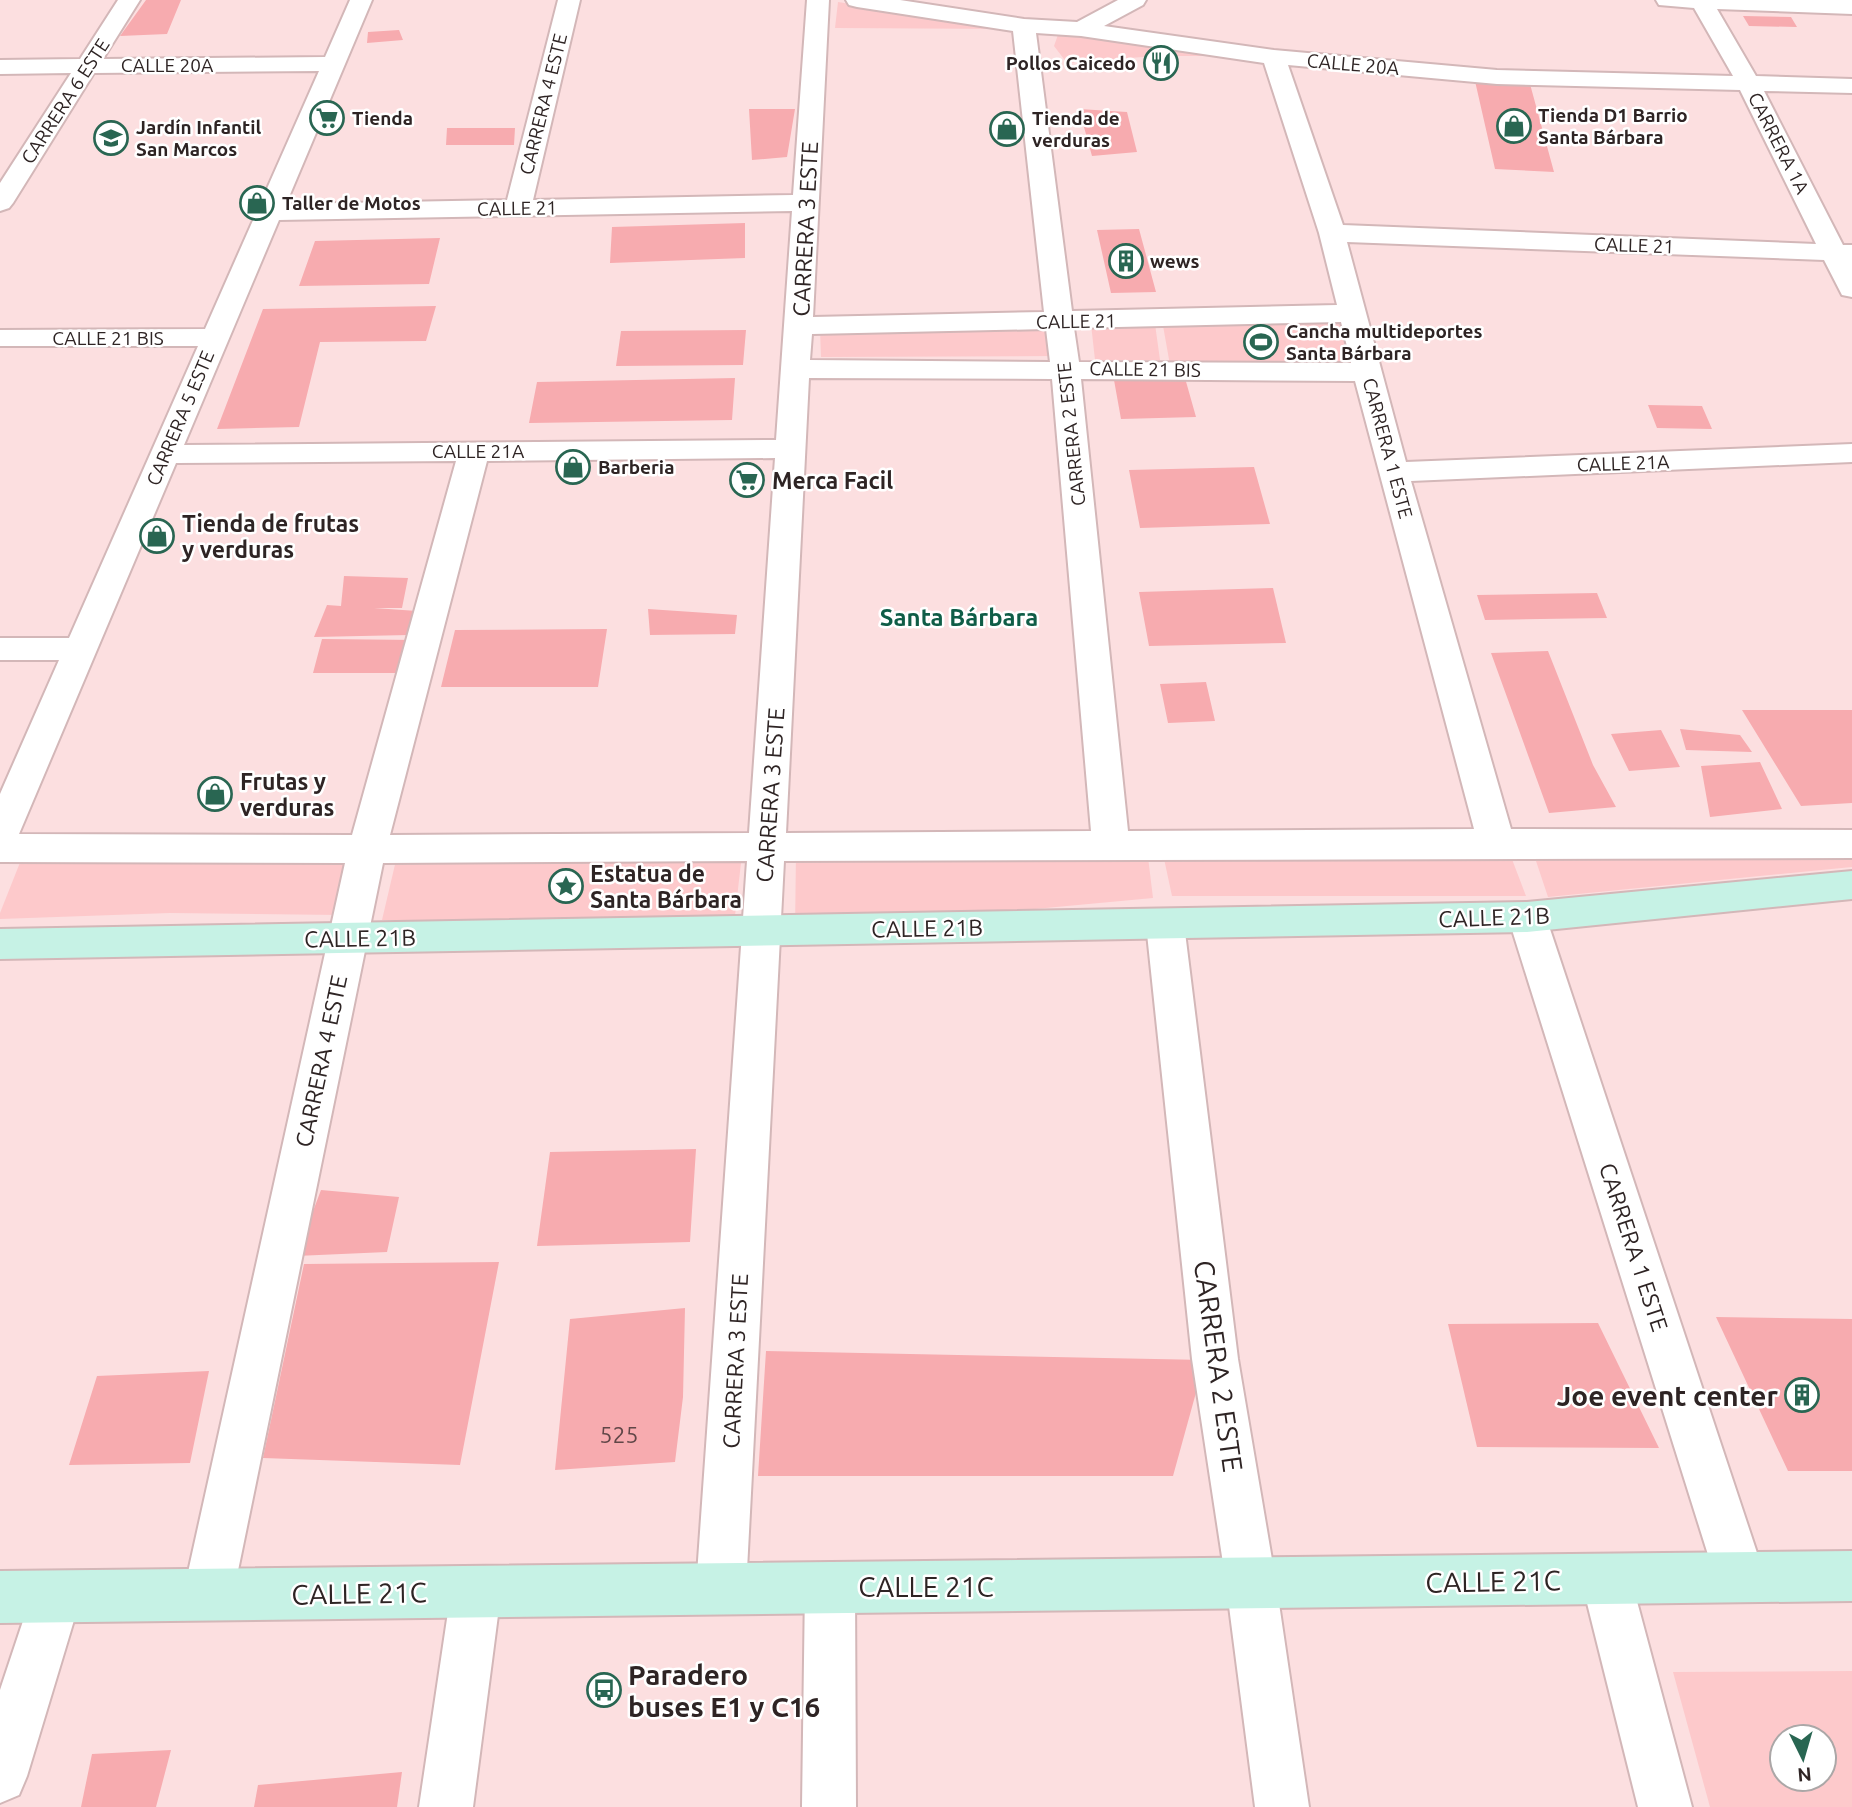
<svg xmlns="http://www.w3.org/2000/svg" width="1852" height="1807" font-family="Ubuntu,sans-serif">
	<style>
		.green { fill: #fdc9cb; fill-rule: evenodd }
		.building { fill: #f7abaf }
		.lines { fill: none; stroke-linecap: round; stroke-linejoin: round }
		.street-casing { stroke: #d3b7b8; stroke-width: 4 }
		.secondary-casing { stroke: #d3b7b8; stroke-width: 4 }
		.street { fill: #fff; fill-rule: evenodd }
		.secondary { fill: #c6f2e5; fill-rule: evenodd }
		.labels { text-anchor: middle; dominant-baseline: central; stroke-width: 5; stroke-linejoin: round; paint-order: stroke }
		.far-poi-label { font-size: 19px; font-weight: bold; fill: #2e2424; stroke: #fff; text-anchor: start }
		.far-street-label { font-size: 19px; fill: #2e2424; stroke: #fff }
		.street-label { font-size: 23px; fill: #2e2424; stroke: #fff }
		.poi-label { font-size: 23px; font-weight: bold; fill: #2e2424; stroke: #fff; text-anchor: start }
		.near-number-label { font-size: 23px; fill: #604647 }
		.neighbourhood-label { font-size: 24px; font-weight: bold; fill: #0f5d47; stroke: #fff }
		.near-street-label { font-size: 28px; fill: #2e2424; stroke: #fff }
		.near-poi-label { font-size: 28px; font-weight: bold; fill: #2e2424; stroke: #fff; text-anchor: end }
	</style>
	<rect width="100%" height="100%" fill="#fcdfe0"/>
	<path class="green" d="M 838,2 L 1012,29 L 835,28 Z
		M 1059,32 L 1231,56 L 1155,56 L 1067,63 L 1054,46 Z
		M 1349,318 L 1363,363 L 1170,365 L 1162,320 Z
		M 1091,324 L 1155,324 L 1160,360 L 1095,360 Z
		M 1054,326 L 1055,356 L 821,357 L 820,329 Z
		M 1147,849 L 1153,898 L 795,931 L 796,852 Z
		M 1852,850 L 1852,867 L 1548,897 L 1534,855 Z
		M 742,854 L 733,933 L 382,920 L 397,856 Z
		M 1163,854 L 1510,854 L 1526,896 L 1172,896 Z
		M 352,859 L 340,915 L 170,913 L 0,919 L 0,913 L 21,860 Z
		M 1852,1671 L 1852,1807 L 1710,1807 L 1673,1672 ZM 1782,1737 L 1824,1737 L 1824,1779 L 1782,1779 Z"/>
	<path class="building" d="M 146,0 L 181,0 L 167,34 L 120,36 Z
		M 1743,16 L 1791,17 L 1797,27 L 1749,26 Z
		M 399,30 L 403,40 L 367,43 L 368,32 Z
		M 1475,81 L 1530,84 L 1554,172 L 1495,169 Z
		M 749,109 L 795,109 L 787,157 L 752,160 Z
		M 1079,109 L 1127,112 L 1137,152 L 1092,156 Z
		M 447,128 L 515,128 L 514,145 L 446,145 Z
		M 745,223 L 745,258 L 610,263 L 612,227 Z
		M 1139,229 L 1156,292 L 1111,293 L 1097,230 Z
		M 440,238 L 429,284 L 299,286 L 315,241 Z
		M 436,306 L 426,341 L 320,342 L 299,427 L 217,429 L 263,309 Z
		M 746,330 L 743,365 L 616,366 L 621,331 Z
		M 735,378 L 732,420 L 529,423 L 537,382 Z
		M 1185,378 L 1196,417 L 1121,419 L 1114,380 Z
		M 1648,405 L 1702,406 L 1712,429 L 1657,428 Z
		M 1254,467 L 1270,524 L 1140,528 L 1129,470 Z
		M 344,576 L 408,578 L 402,608 L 374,608 L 417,611 L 409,635 L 314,637 L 327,605 L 341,606 Z
		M 1273,588 L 1286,643 L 1149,646 L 1139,592 Z
		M 1597,593 L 1607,618 L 1485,620 L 1477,595 Z
		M 648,609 L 737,615 L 735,634 L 650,635 Z
		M 607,629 L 598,687 L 441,687 L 455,630 Z
		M 322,639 L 416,640 L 408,673 L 313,673 Z
		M 1548,651 L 1593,765 L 1616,807 L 1549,813 L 1491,653 Z
		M 1206,682 L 1215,721 L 1168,723 L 1160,684 Z
		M 1742,710 L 1852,710 L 1852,803 L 1801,806 Z
		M 1680,729 L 1740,735 L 1752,752 L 1686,750 Z
		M 1661,730 L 1680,767 L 1629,771 L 1611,734 Z
		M 1760,762 L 1782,809 L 1710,817 L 1701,766 Z
		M 696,1149 L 690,1242 L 537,1246 L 550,1152 Z
		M 321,1190 L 399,1197 L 387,1252 L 296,1256 Z
		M 499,1262 L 460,1465 L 263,1458 L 304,1264 Z
		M 685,1308 L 683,1397 L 675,1462 L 555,1470 L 570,1319 Z
		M 1716,1317 L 1852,1319 L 1852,1471 L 1788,1471 Z
		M 1598,1323 L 1659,1448 L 1477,1447 L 1448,1324 Z
		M 766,1351 L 1205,1360 L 1173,1476 L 758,1476 Z
		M 209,1371 L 190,1463 L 69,1465 L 97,1376 Z
		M 171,1750 L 156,1807 L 81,1807 L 92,1754 Z
		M 402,1772 L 397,1807 L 254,1807 L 258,1785 Z"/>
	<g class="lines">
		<g class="street-casing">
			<path id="street" d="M 118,0 L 140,0 L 103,59 L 325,57 L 350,0 L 372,0 L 286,204 L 507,200 L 558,0 L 580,0 L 533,200 L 793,195 L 807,0 L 829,0 L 813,317 L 1044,312 L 1013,31 L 857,7 L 849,5 L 846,0 L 900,0 L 1024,19 L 1077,22 L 1118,0 L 1146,0 L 1143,5 L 1104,26 L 1274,50 L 1497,70 L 1733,76 L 1694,8 L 1659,5 L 1656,0 L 1852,0 L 1852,14 L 1717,9 L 1756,76 L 1852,79 L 1852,93 L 1764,91 L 1843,245 L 1852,245 L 1852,297 L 1842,295 L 1824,260 L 1347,242 L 1406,462 L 1852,444 L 1852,462 L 1411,481 L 1511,829 L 1852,830 L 1852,858 L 784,861 L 746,1589 L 739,1607 L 721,1614 L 703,1607 L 696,1589 L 747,861 L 383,863 L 233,1595 L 226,1613 L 208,1620 L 190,1613 L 183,1595 L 345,863 L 0,862 L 0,794 L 59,660 L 0,660 L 0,638 L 69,638 L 198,346 L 0,346 L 0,330 L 205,329 L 319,71 L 94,73 L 13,203 L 9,208 L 0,211 L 0,183 L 71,73 L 0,74 L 0,60 L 80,59 ZM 1036,33 L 1081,36 L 1264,63 L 1319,233 L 1337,305 L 1072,311 ZM 1288,65 L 1497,84 L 1740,90 L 1816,244 L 1343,225 ZM 792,211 L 776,440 L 184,445 L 279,220 ZM 1341,322 L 1351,363 L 1079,362 L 1074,328 ZM 1046,329 L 1050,362 L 810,360 L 812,334 ZM 809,378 L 1052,379 L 1091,831 L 786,833 ZM 1081,379 L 1355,381 L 1474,829 L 1128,831 ZM 775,458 L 749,833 L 390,835 L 487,461 ZM 456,461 L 352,835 L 19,834 L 176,463 Z
				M 1527,902 L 1541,906 L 1546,917 L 1765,1577 L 1758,1595 L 1740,1602 L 1722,1595 L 1715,1577 L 1508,917 L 1513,906 Z
				M 1165,909 L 1179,913 L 1184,924 L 1238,1359 L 1276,1583 L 1309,1807 L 1255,1807 L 1226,1583 L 1192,1359 L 1146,924 L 1151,913 Z
				M 1606,1554 L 1624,1561 L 1631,1579 L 1692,1807 L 1638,1807 L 1581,1579 L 1588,1561 Z
				M 830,1562 L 848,1569 L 855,1587 L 856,1807 L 802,1807 L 805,1587 L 812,1569 Z
				M 476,1567 L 494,1574 L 501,1592 L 473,1807 L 419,1807 L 451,1592 L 458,1574 Z
				M 55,1571 L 73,1579 L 81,1597 L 27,1776 L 19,1795 L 0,1803 L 0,1690 L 37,1579 Z"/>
		</g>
		<g class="secondary-casing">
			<path id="secondary" d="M 1852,871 L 1852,899 L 1527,932 L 0,959 L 0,929 L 1527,902 Z
				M 1852,1551 L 1852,1601 L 0,1623 L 0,1571 Z"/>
		</g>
		<use href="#street" class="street"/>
		<use href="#secondary" class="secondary"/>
	</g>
	<defs>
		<g id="restaurant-ring" transform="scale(1.75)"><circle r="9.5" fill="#fff" stroke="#296652" stroke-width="1.5"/><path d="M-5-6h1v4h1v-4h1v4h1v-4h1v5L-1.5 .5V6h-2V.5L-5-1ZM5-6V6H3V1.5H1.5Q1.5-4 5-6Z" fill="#296652"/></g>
		<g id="supermarket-ring" transform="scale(1.75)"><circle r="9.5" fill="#fff" stroke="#296652" stroke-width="1.5"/><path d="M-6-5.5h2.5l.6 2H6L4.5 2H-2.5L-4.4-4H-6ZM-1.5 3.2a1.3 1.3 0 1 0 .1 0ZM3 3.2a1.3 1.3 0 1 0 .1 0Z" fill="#296652"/></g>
		<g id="shop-ring" transform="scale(1.75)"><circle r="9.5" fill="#fff" stroke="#296652" stroke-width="1.5"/><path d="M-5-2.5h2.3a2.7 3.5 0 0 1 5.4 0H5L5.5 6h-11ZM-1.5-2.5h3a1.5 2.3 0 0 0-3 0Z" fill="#296652"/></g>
		<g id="school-ring" transform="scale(1.75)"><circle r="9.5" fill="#fff" stroke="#296652" stroke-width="1.5"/><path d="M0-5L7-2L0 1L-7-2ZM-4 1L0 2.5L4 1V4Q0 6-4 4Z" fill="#296652"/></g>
		<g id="building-ring" transform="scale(1.75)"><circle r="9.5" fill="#fff" stroke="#296652" stroke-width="1.5"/><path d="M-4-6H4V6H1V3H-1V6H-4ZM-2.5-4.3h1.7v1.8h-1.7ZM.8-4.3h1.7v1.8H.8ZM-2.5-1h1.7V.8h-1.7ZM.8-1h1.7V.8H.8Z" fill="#296652"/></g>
		<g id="stadium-ring" transform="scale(1.75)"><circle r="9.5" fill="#fff" stroke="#296652" stroke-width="1.5"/><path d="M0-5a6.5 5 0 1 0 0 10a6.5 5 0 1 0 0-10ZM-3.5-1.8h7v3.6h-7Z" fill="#296652"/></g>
		<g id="sight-ring" transform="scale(1.75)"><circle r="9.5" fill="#fff" stroke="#296652" stroke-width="1.5"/><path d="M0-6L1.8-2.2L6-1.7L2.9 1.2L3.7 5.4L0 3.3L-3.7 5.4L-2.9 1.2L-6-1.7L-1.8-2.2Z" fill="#296652"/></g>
		<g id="bus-ring" transform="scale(1.75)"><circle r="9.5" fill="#fff" stroke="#296652" stroke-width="1.5"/><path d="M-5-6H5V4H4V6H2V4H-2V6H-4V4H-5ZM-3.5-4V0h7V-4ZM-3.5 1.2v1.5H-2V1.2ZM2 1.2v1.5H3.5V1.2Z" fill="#296652"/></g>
	</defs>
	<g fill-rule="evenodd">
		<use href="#restaurant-ring" x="1161" y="63"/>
		<use href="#supermarket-ring" x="327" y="118"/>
		<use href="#shop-ring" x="1514" y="126"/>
		<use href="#shop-ring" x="1007" y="129"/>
		<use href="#school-ring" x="111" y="138"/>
		<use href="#shop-ring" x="257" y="203"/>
		<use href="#building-ring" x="1126" y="261"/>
		<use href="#stadium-ring" x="1261" y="342"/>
		<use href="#shop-ring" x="573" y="467"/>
		<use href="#supermarket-ring" x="747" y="480"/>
		<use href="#shop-ring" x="157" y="536"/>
		<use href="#shop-ring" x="215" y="794"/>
		<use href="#sight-ring" x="566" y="886"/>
		<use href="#building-ring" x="1802" y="1395"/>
		<use href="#bus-ring" x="604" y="1690"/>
	</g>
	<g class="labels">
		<g class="far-poi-label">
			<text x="1136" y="63" text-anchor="end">Pollos Caicedo</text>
			<text x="1538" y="115">Tienda D1 Barrio<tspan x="1538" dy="22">Santa Bárbara</tspan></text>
			<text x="352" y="118">Tienda</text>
			<text x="1032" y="118">Tienda de<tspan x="1032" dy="22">verduras</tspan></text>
			<text x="136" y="127">Jardín Infantil<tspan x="136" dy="22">San Marcos</tspan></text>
			<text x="282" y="203">Taller de Motos</text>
			<text x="1150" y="261">wews</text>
			<text x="1286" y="331">Cancha multideportes<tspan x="1286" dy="22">Santa Bárbara</tspan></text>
			<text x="598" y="467">Barberia</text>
		</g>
		<g class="far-street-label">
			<text transform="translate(1353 64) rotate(5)">CALLE 20A</text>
			<text x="167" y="65">CALLE 20A</text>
			<text transform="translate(65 101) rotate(-57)">CARRERA 6 ESTE</text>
			<text transform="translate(543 104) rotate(-76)">CARRERA 4 ESTE</text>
			<text transform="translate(1779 143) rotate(63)">CARRERA 1A</text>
			<text transform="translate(517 208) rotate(-1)">CALLE 21</text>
			<text transform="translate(1634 245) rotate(2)">CALLE 21</text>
			<text transform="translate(1076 321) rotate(-1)">CALLE 21</text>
			<text x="108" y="338">CALLE 21 BIS</text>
			<text transform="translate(1145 369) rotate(1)">CALLE 21 BIS</text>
			<text transform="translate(180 418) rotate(-67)">CARRERA 5 ESTE</text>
			<text transform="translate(1071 434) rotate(-96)">CARRERA 2 ESTE</text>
			<text transform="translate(1388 448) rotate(75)">CARRERA 1 ESTE</text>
			<text x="478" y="451">CALLE 21A</text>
			<text transform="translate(1623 463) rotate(-2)">CALLE 21A</text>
		</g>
		<g class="street-label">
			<text transform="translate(805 229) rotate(-87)">CARRERA 3 ESTE</text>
			<text transform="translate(770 795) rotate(-86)">CARRERA 3 ESTE</text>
			<text transform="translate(1494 917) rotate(-2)">CALLE 21B</text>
			<text transform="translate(927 928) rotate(-1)">CALLE 21B</text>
			<text transform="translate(360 938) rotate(-1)">CALLE 21B</text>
			<text transform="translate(321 1061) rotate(-78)">CARRERA 4 ESTE</text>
			<text transform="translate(1634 1247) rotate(72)">CARRERA 1 ESTE</text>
			<text transform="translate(735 1361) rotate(-87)">CARRERA 3 ESTE</text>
		</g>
		<g class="poi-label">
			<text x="772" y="480">Merca Facil</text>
			<text x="182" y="523">Tienda de frutas<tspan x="182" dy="26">y verduras</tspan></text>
			<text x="240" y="781">Frutas y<tspan x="240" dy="26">verduras</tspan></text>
			<text x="590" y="873">Estatua de<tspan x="590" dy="26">Santa Bárbara</tspan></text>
		</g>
		<g class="near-number-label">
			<text x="619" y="1434">525</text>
		</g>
		<g class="neighbourhood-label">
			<text x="959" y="617">Santa Bárbara</text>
		</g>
		<g class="near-street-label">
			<text transform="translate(1219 1366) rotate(82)">CARRERA 2 ESTE</text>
			<text transform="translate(1493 1581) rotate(-1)">CALLE 21C</text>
			<text x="926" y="1586">CALLE 21C</text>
			<text transform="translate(359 1593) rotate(-1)">CALLE 21C</text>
		</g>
		<g class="near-poi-label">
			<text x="1778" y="1395">Joe event center</text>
			<text x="628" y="1674" text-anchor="start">Paradero<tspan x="628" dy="32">buses E1 y C16</tspan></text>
		</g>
	</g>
	<g transform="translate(1803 1758) rotate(175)"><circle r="33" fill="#ffffff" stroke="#aba7a7" stroke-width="2"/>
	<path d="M0-5L12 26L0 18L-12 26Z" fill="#296652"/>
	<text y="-10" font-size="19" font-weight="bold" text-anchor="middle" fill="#2e2424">N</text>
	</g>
</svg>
